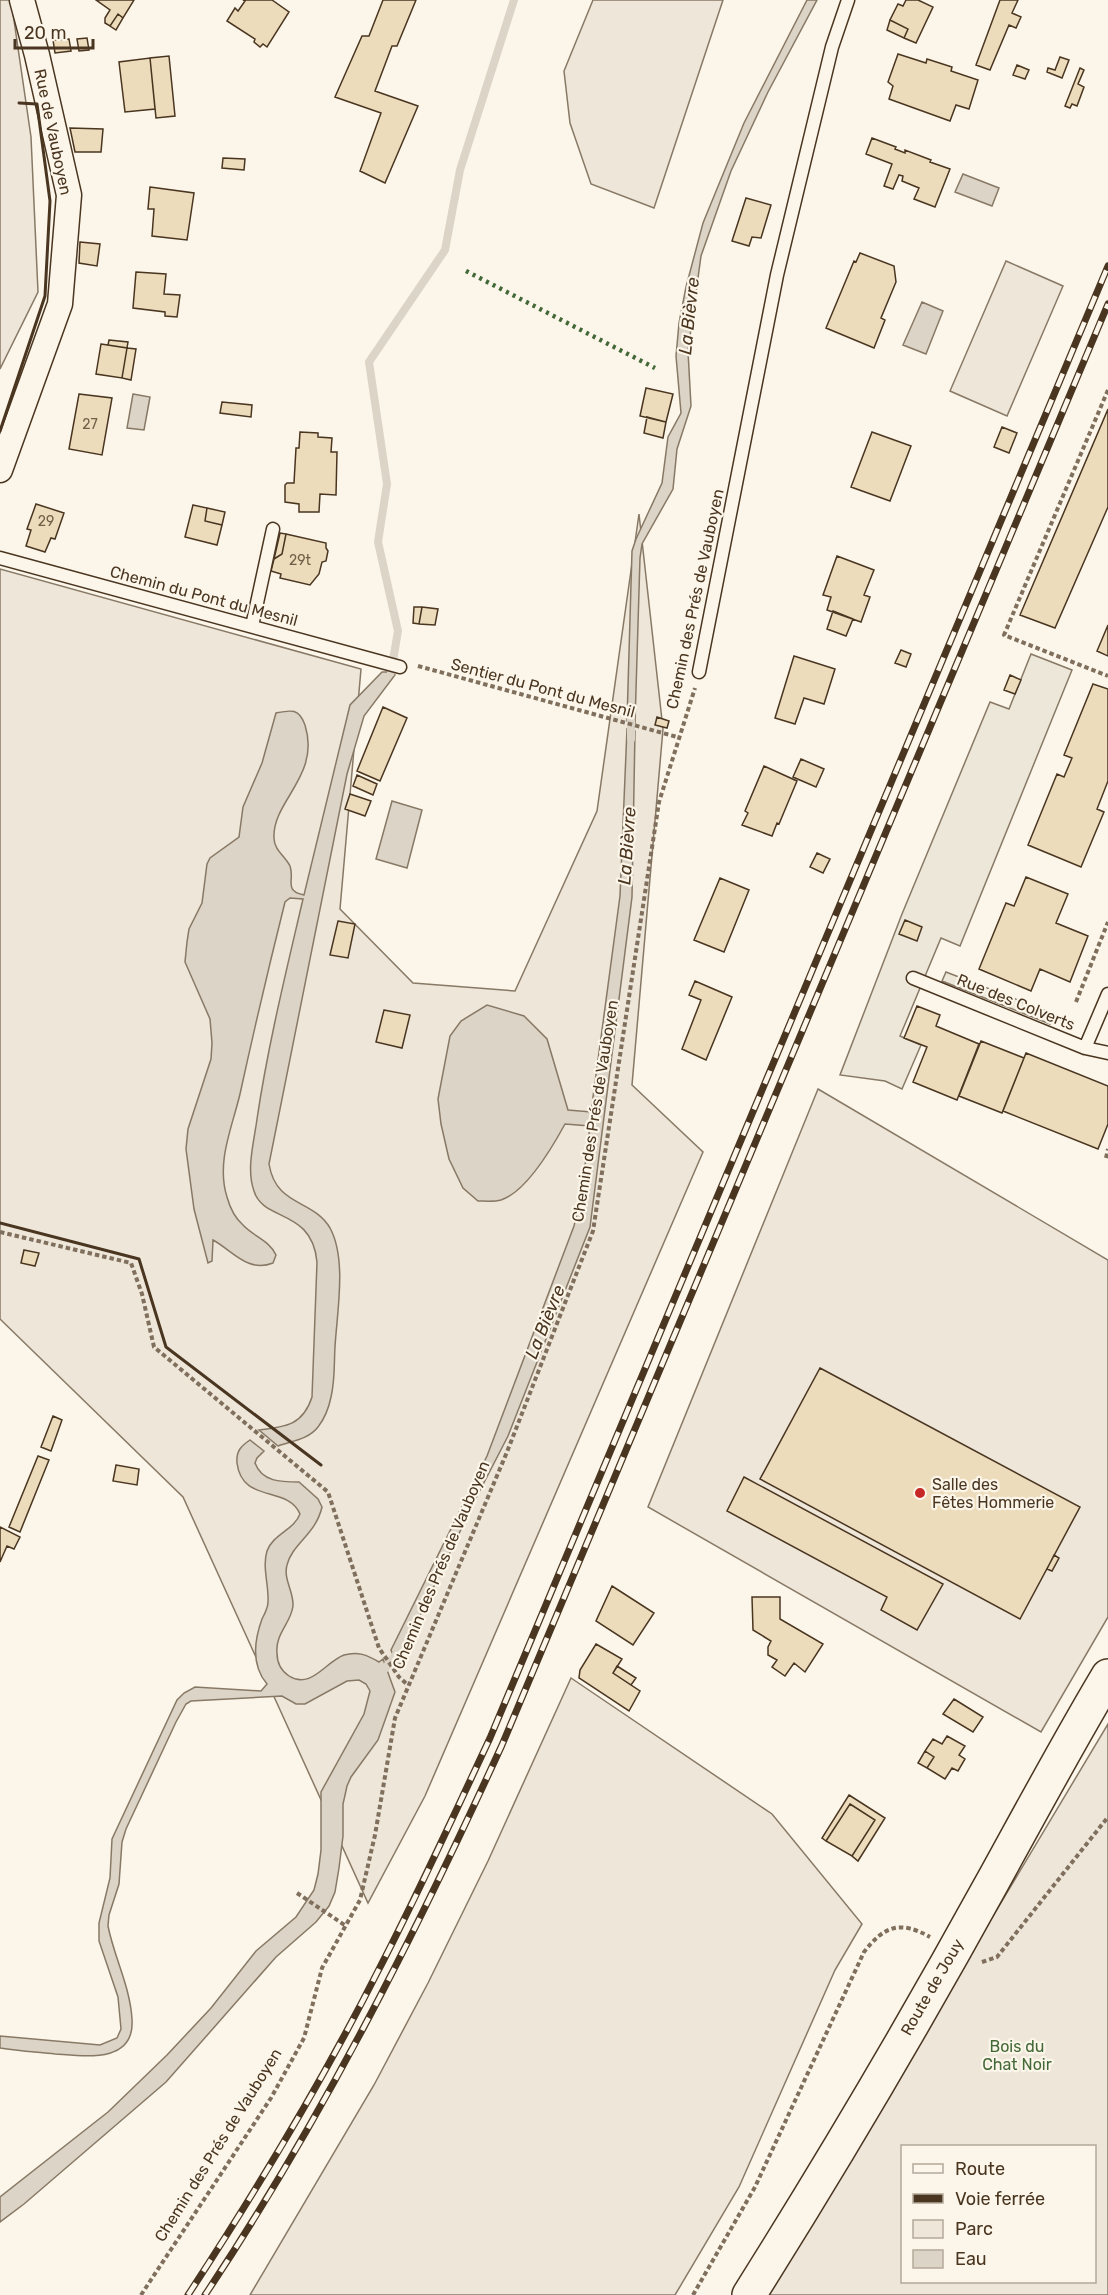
<svg xmlns="http://www.w3.org/2000/svg" width="1108" height="2295" font-family="Rubik,sans-serif">
	<style>
		.green { fill: #ede6d9; stroke: #887966; stroke-width: 1.5; fill-rule: evenodd }
		.parking { fill: #ede7d9; stroke: #887966; stroke-width: 1.5 }
		.water { fill: #dcd4c6; stroke: #887966; stroke-width: 1.5 }
		.lines { fill: none; stroke-linecap: round; stroke-linejoin: round }
		.stream { stroke: #dcd4c6; stroke-width: 8 }
		.building { fill: #ecdcbc; stroke: #4a3520; stroke-width: 1.5 }
		.lane-casing { stroke: #4a3520; stroke-width: 15 }
		.street-casing { stroke: #4a3520; stroke-width: 27 }
		.secondary-casing { stroke: #4a3520; stroke-width: 36 }
		.path { stroke: #7f6f5c; stroke-width: 4; stroke-dasharray: 4.5 3; stroke-linecap: butt }
		.lane { stroke: #fbf6e9; stroke-width: 12 }
		.street { stroke: #fbf6e9; stroke-width: 24 }
		.secondary { stroke: #fbf6e9; stroke-width: 33 }
		.rail-casing { stroke: #4a3520; stroke-width: 7 }
		.rail { stroke: #fbf6e9; stroke-width: 4.5; stroke-dasharray: 14; stroke-linecap: butt }
		.hedge { stroke: #436837; stroke-width: 4.5; stroke-dasharray: 3 4.5; stroke-linecap: butt }
		.wall { stroke: #4a3520; stroke-width: 3 }
		.poi-dot { fill: #c62828; stroke: #fbf6e9; stroke-width: 2 }
		.labels { text-anchor: middle; dominant-baseline: central; stroke-width: 4.5; stroke-linejoin: round; paint-order: stroke }
		.number-label { font-size: 14px; fill: #725f47 }
		.street-label { font-size: 16px; fill: #4a3520; stroke: #fbf6e9 }
		.poi-label { font-size: 16px; fill: #4a3520; stroke: #fbf6e9; text-anchor: start }
		.park-label { font-size: 16px; fill: #436837; stroke: #fbf6e9 }
		.water-label { font-size: 18px; font-style: italic; fill: #4a3520; stroke: #fbf6e9 }
	</style>
	<rect width="100%" height="100%" fill="#fbf6e9"/>
	<path class="green" d="M 0,0 L 11,0 L 31,137 L 38,292 L 0,369 Z
		M 593,0 L 723,0 L 654,208 L 591,184 L 570,123 L 564,71 Z
		M 1006,261 L 1063,286 L 1007,416 L 950,391 Z
		M 639,514 L 663,729 L 632,1085 L 703,1152 L 425,1796 L 368,1903 L 183,1497 L 0,1319 L 0,569 L 361,669 L 340,909 L 413,983 L 515,991 L 597,811 Z
		M 818,1089 L 1108,1260 L 1108,1617 L 1041,1732 L 648,1507 Z
		M 571,1678 L 772,1814 L 862,1924 L 835,1970 L 739,2187 L 675,2295 L 250,2295 L 374,2085 L 428,1983 L 488,1861 Z
		M 1108,1724 L 1108,2295 L 766,2295 ZM 902,2146 L 1094,2146 L 1094,2282 L 902,2282 Z"/>
	<path class="parking" d="M 1031,654 L 1072,670 L 960,946 L 941,938 L 900,1036 L 921,1045 L 902,1089 L 885,1081 L 840,1075 L 902,914 L 990,702 L 1009,709 Z
		M 946,972 L 1054,1014 L 1050,1024 L 942,981 Z"/>
	<path class="water" d="M 807,0 L 817,0 L 768,92 L 731,171 L 701,256 L 688,351 L 691,406 L 677,449 L 673,489 L 642,544 L 640,558 L 635,723 L 627,721 L 632,551 L 636,539 L 662,483 L 668,437 L 681,413 L 676,356 L 679,323 L 686,287 L 703,223 L 744,123 Z
		M 963,174 L 999,188 L 992,206 L 955,192 Z
		M 922,302 L 943,311 L 926,354 L 903,345 Z
		M 133,394 L 150,397 L 144,430 L 127,428 Z
		M 382,672 L 391,672 L 395,675 L 364,716 L 347,774 L 269,1164 C 276,1207 313,1199 330,1228 C 347,1259 337,1312 335,1347 C 334,1363 335,1381 331,1397 C 329,1407 325,1418 318,1427 C 309,1439 292,1441 278,1446 L 259,1430 C 286,1427 303,1425 312,1397 L 317,1262 C 312,1208 263,1222 254,1191 C 246,1169 254,1142 257,1119 C 268,1045 286,972 303,899 L 290,898 L 285,902 C 269,966 254,1030 240,1094 C 232,1128 216,1162 227,1197 C 230,1208 235,1218 243,1225 C 253,1236 270,1241 276,1255 L 273,1263 C 248,1273 233,1251 213,1240 L 212,1261 L 208,1263 L 194,1209 L 186,1149 L 188,1129 L 211,1059 L 212,1043 L 210,1019 L 185,962 L 187,942 L 189,929 L 202,903 L 207,864 L 210,858 L 239,837 L 243,807 L 262,763 L 276,713 C 291,710 299,708 305,725 C 321,776 272,801 274,838 C 274,850 285,856 290,866 C 295,880 283,891 304,895 L 350,705 Z
		M 627,729 L 635,731 L 632,897 L 590,1227 L 508,1436 L 474,1502 L 419,1618 L 404,1662 L 397,1665 L 391,1650 L 487,1456 L 574,1226 L 581,1197 L 590,1126 L 565,1124 C 553,1146 526,1192 501,1200 C 494,1202 485,1201 478,1201 L 463,1188 L 449,1159 L 441,1124 L 438,1099 L 450,1036 L 461,1021 L 487,1005 L 524,1016 L 547,1039 L 568,1110 L 591,1112 L 620,896 Z
		M 392,801 L 422,810 L 407,868 L 376,859 Z
		M 250,1440 L 264,1451 L 257,1458 L 255,1463 C 262,1482 281,1482 299,1482 L 318,1499 L 322,1507 C 316,1534 292,1544 287,1565 C 283,1579 294,1592 293,1606 C 291,1623 275,1634 277,1653 C 277,1663 280,1670 289,1676 C 311,1690 325,1662 344,1655 C 358,1651 367,1655 379,1662 L 383,1659 L 395,1692 L 378,1740 L 351,1777 L 347,1786 L 343,1804 L 343,1836 L 339,1868 L 335,1892 L 329,1906 L 316,1922 L 276,1957 L 166,2082 L 24,2204 L 0,2222 L 0,2197 L 108,2112 L 167,2055 L 211,2008 L 256,1951 L 296,1917 L 314,1890 L 318,1874 L 321,1850 L 321,1792 L 364,1714 L 370,1691 L 366,1684 L 359,1680 L 347,1681 L 305,1704 L 296,1704 L 282,1696 L 191,1701 L 186,1704 L 176,1722 L 126,1829 L 122,1842 L 119,1884 L 109,1915 L 108,1926 C 114,1957 130,1986 132,2019 C 135,2064 85,2056 55,2054 C 36,2052 18,2051 0,2048 L 0,2036 L 100,2045 L 117,2038 L 121,2029 L 118,1997 L 99,1941 L 99,1923 L 110,1878 L 112,1839 L 177,1700 L 184,1693 L 195,1687 L 261,1691 L 267,1684 C 251,1665 254,1641 262,1619 C 265,1613 268,1608 268,1602 C 269,1585 262,1567 267,1551 C 273,1534 294,1530 300,1514 C 288,1485 242,1504 237,1463 C 236,1451 241,1446 250,1440 Z"/>
	<g class="lines">
		<path class="stream" d="M 391,672 L 398,631 L 378,542 L 387,484 L 369,362 L 445,250 L 460,170 L 514,0
			M 631,739 L 631,712
			M 380,1675 L 400,1649"/>
	</g>
	<path class="building" d="M 96,0 L 134,0 L 123,18 L 118,14 L 110,26 L 105,23 L 105,18 L 110,10 Z
		M 243,0 L 272,0 L 289,12 L 267,47 L 263,44 L 260,47 L 254,42 L 255,39 L 227,21 L 235,8 L 238,11 L 245,1 Z
		M 383,0 L 416,0 L 397,46 L 392,46 L 375,91 L 418,106 L 385,183 L 360,171 L 381,113 L 335,97 L 362,36 L 369,36 Z
		M 906,0 L 918,0 L 933,7 L 916,43 L 904,38 L 908,29 L 890,20 L 898,4 L 903,6 Z
		M 1000,0 L 1018,0 L 1012,13 L 1021,17 L 1016,28 L 1009,25 L 990,70 L 976,65 Z
		M 118,14 L 123,18 L 116,30 L 110,26 Z
		M 890,20 L 908,29 L 904,38 L 887,30 Z
		M 87,38 L 89,50 L 79,51 L 77,39 Z
		M 69,39 L 71,51 L 55,53 L 53,40 Z
		M 898,54 L 926,63 L 927,59 L 952,67 L 951,71 L 978,80 L 969,109 L 956,105 L 950,121 L 889,99 L 893,86 L 888,82 Z
		M 169,56 L 175,116 L 156,118 L 150,58 Z
		M 1060,57 L 1069,60 L 1062,78 L 1047,72 L 1048,68 L 1055,70 Z
		M 150,58 L 155,109 L 125,112 L 119,62 Z
		M 1017,65 L 1029,70 L 1025,79 L 1013,75 Z
		M 1080,68 L 1084,70 L 1078,84 L 1084,87 L 1077,106 L 1072,104 L 1070,108 L 1065,106 Z
		M 70,128 L 103,129 L 101,152 L 75,152 Z
		M 872,138 L 896,147 L 895,149 L 905,153 L 905,150 L 931,160 L 930,162 L 950,169 L 935,207 L 914,199 L 919,188 L 902,181 L 903,176 L 899,175 L 893,189 L 884,186 L 892,164 L 866,154 Z
		M 223,158 L 245,159 L 244,170 L 222,168 Z
		M 150,187 L 194,193 L 187,240 L 152,236 L 154,209 L 148,209 Z
		M 746,198 L 771,205 L 761,238 L 752,237 L 749,246 L 732,241 Z
		M 80,242 L 100,244 L 97,266 L 79,263 Z
		M 860,253 L 894,266 L 896,282 L 881,318 L 885,320 L 874,348 L 826,328 L 854,261 L 856,262 Z
		M 136,272 L 166,274 L 164,294 L 180,295 L 177,317 L 165,316 L 165,312 L 133,308 Z
		M 109,340 L 128,342 L 127,348 L 108,345 Z
		M 101,344 L 127,348 L 122,378 L 96,374 Z
		M 127,348 L 136,349 L 131,380 L 122,378 Z
		M 646,388 L 673,394 L 666,422 L 640,416 Z
		M 79,394 L 112,398 L 102,455 L 69,449 Z
		M 222,402 L 252,405 L 251,417 L 220,413 Z
		M 1108,409 L 1108,507 L 1055,628 L 1020,615 Z
		M 647,417 L 666,422 L 663,438 L 644,433 Z
		M 1002,427 L 1017,433 L 1009,453 L 994,447 Z
		M 300,432 L 318,433 L 318,437 L 332,438 L 331,452 L 337,452 L 336,495 L 320,494 L 319,512 L 299,512 L 299,504 L 285,502 L 285,485 L 287,483 L 294,483 L 296,448 L 299,448 Z
		M 872,432 L 911,446 L 890,501 L 851,487 Z
		M 36,504 L 64,513 L 55,539 L 51,538 L 45,552 L 26,546 L 31,530 L 27,529 Z
		M 193,505 L 207,508 L 205,521 L 222,525 L 217,545 L 185,537 Z
		M 207,508 L 225,512 L 222,525 L 205,521 Z
		M 280,533 L 286,534 L 282,554 L 274,559 Z
		M 286,534 L 326,543 L 326,548 L 328,551 L 326,561 L 322,562 L 319,574 L 310,585 L 280,578 L 281,574 L 271,571 L 274,559 L 282,554 Z
		M 837,556 L 874,570 L 864,595 L 870,597 L 861,622 L 827,610 L 831,597 L 823,595 Z
		M 414,607 L 422,607 L 419,624 L 413,623 Z
		M 422,607 L 438,609 L 435,625 L 419,624 Z
		M 833,611 L 853,619 L 846,636 L 827,629 Z
		M 1108,625 L 1108,656 L 1097,651 Z
		M 901,650 L 911,654 L 906,667 L 895,663 Z
		M 794,656 L 835,669 L 824,704 L 804,698 L 795,724 L 775,718 Z
		M 1010,675 L 1021,680 L 1015,694 L 1004,690 Z
		M 1093,684 L 1108,689 L 1108,781 L 1097,809 L 1104,812 L 1081,867 L 1028,845 L 1057,774 L 1064,777 L 1072,758 L 1064,755 Z
		M 383,707 L 407,718 L 380,781 L 357,771 Z
		M 657,717 L 669,721 L 667,728 L 655,725 Z
		M 801,759 L 824,769 L 816,787 L 793,777 Z
		M 764,766 L 797,781 L 779,824 L 777,823 L 772,836 L 742,825 L 748,813 L 745,811 Z
		M 357,775 L 377,784 L 373,795 L 353,786 Z
		M 350,794 L 371,801 L 365,816 L 345,809 Z
		M 817,853 L 830,859 L 823,873 L 810,867 Z
		M 1026,877 L 1068,894 L 1056,923 L 1088,936 L 1070,982 L 1040,969 L 1031,991 L 979,969 L 1006,903 L 1014,906 Z
		M 720,878 L 749,890 L 724,952 L 694,940 Z
		M 905,920 L 922,927 L 917,941 L 899,934 Z
		M 338,921 L 355,924 L 348,958 L 330,955 Z
		M 695,981 L 732,997 L 706,1060 L 682,1049 L 701,1000 L 689,995 Z
		M 917,1006 L 940,1015 L 936,1026 L 979,1044 L 957,1100 L 913,1082 L 927,1047 L 904,1038 Z
		M 384,1010 L 410,1015 L 402,1048 L 376,1042 Z
		M 981,1041 L 1024,1058 L 1002,1113 L 959,1096 Z
		M 1026,1053 L 1108,1086 L 1108,1124 L 1098,1149 L 1003,1111 Z
		M 24,1250 L 39,1253 L 35,1266 L 21,1263 Z
		M 820,1368 L 1080,1507 L 1020,1619 L 760,1479 Z
		M 53,1416 L 62,1420 L 51,1451 L 41,1447 Z
		M 38,1456 L 49,1460 L 20,1532 L 9,1527 Z
		M 116,1465 L 139,1469 L 137,1485 L 113,1481 Z
		M 744,1477 L 943,1584 L 917,1630 L 881,1610 L 887,1597 L 727,1511 Z
		M 0,1527 L 20,1537 L 14,1549 L 7,1546 L 0,1562 Z
		M 1054,1555 L 1059,1558 L 1052,1571 L 1047,1569 Z
		M 612,1586 L 654,1613 L 633,1645 L 596,1621 Z
		M 752,1597 L 780,1597 L 780,1619 L 823,1644 L 805,1672 L 794,1663 L 785,1676 L 772,1667 L 777,1660 L 768,1655 L 768,1647 L 771,1641 L 753,1630 Z
		M 596,1644 L 622,1659 L 613,1673 L 640,1691 L 629,1711 L 579,1678 L 580,1670 Z
		M 617,1666 L 636,1678 L 631,1685 L 613,1673 Z
		M 954,1699 L 983,1717 L 973,1732 L 943,1714 Z
		M 947,1736 L 965,1746 L 959,1755 L 965,1759 L 958,1771 L 952,1768 L 945,1779 L 927,1768 L 934,1757 L 925,1751 L 933,1739 L 942,1744 Z
		M 925,1751 L 934,1757 L 927,1768 L 918,1763 Z
		M 849,1795 L 885,1818 L 858,1861 L 852,1856 L 875,1820 L 850,1804 L 826,1841 L 822,1838 Z
		M 850,1804 L 875,1820 L 852,1856 L 826,1841 Z"/>
	<g class="lines">
		<g class="lane-casing">
			<path id="lane" d="M 0,558 L 400,667
				M 252,626 L 273,529
				M 699,672 L 777,275 L 832,47 L 848,0
				M 913,978 L 1085,1048 L 1108,1053
				M 1085,1048 L 1108,994"/>
		</g>
		<g class="street-casing">
			<path id="street" d="M 0,470 L 60,304 L 69,195 L 37,55 L 22,0"/>
		</g>
		<g class="secondary-casing">
			<path id="secondary" d="M 749,2295 C 834,2160 916,2021 993,1881 C 1031,1812 1068,1743 1108,1676"/>
		</g>
		<path class="path" d="M 1108,390 L 1004,635 L 1108,676
			M 418,666 L 681,738
			M 1076,1002 L 1108,922
			M 1106,1158 L 1108,1149
			M 0,1232 L 131,1263 L 142,1294 L 154,1347 L 328,1492 L 379,1648 L 399,1677 L 408,1685
			M 297,1893 L 346,1926
			M 982,1962 L 997,1957 L 1108,1817
			M 141,2295 L 271,2098 L 304,2038 L 322,1968 L 360,1900 L 375,1835 L 395,1718 L 507,1452 L 593,1231 L 659,802 L 695,688
			M 693,2295 L 755,2187 L 864,1952 C 884,1926 900,1920 930,1937"/>
		<use href="#lane" class="lane"/>
		<use href="#street" class="street"/>
		<use href="#secondary" class="secondary"/>
		<g class="rail-casing">
			<path id="rail" d="M 188,2295 C 256,2191 321,2084 377,1973 C 417,1896 453,1817 490,1738 L 1108,266
				M 205,2295 C 321,2121 415,1935 502,1745 L 1108,304"/>
		</g>
		<use href="#rail" class="rail"/>
		<path class="hedge" d="M 466,271 L 655,368"/>
		<path class="wall" d="M 0,431 L 45,296 L 50,201 L 37,104 L 19,103
			M 0,1223 L 139,1259 L 166,1347 L 321,1465"/>
	</g>
	<circle class="poi-dot" cx="920" cy="1493" r="6"/>
	<g class="labels">
		<g class="number-label">
			<text x="90" y="424">27</text>
			<text x="46" y="521">29</text>
			<text x="300" y="560">29t</text>
		</g>
		<g class="street-label">
			<text transform="translate(53 132) rotate(78)">Rue de Vauboyen</text>
			<text transform="translate(204 596) rotate(15)">Chemin du Pont du Mesnil</text>
			<text transform="translate(695 599) rotate(-78)">Chemin des Prés de Vauboyen</text>
			<text transform="translate(543 688) rotate(15)">Sentier du Pont du Mesnil</text>
			<text transform="translate(1016 1002) rotate(22)">Rue des Colverts</text>
			<text transform="translate(595 1111) rotate(-81)">Chemin des Prés de Vauboyen</text>
			<text transform="translate(441 1565) rotate(-67)">Chemin des Prés de Vauboyen</text>
			<text transform="translate(932 1987) rotate(-60)">Route de Jouy</text>
			<text transform="translate(218 2145) rotate(-58)">Chemin des Prés de Vauboyen</text>
		</g>
		<g class="poi-label">
			<text x="932" y="1484">Salle des<tspan x="932" dy="18">Fêtes Hommerie</tspan></text>
		</g>
		<g class="park-label">
			<text x="1017" y="2046">Bois du<tspan x="1017" dy="18">Chat Noir</tspan></text>
		</g>
		<g class="water-label">
			<text transform="translate(689 316) rotate(-84)">La Bièvre</text>
			<text transform="translate(627 846) rotate(-86)">La Bièvre</text>
			<text transform="translate(545 1322) rotate(-68)">La Bièvre</text>
		</g>
	</g>
	<rect x="901" y="2145" width="195" height="138" fill="#fbf6e9" stroke="#b4a999" stroke-width="1.5"/>
	<rect x="913" y="2164" width="30" height="9" fill="#fbf6e9" stroke="#b4a999" stroke-width="1.5"/>
	<text x="955" y="2175" font-size="18" fill="#4a3520">Route</text>
	<rect x="913" y="2194" width="30" height="9" fill="#4a3520" stroke="#b4a999" stroke-width="1.5"/>
	<text x="955" y="2205" font-size="18" fill="#4a3520">Voie ferrée</text>
	<rect x="913" y="2220" width="30" height="18" fill="#ede6d9" stroke="#b4a999" stroke-width="1.5"/>
	<text x="955" y="2235" font-size="18" fill="#4a3520">Parc</text>
	<rect x="913" y="2250" width="30" height="18" fill="#dcd4c6" stroke="#b4a999" stroke-width="1.5"/>
	<text x="955" y="2265" font-size="18" fill="#4a3520">Eau</text>
	<path d="M15 39v9h78v-9" fill="none" stroke="#4a3520" stroke-width="3"/>
	<text x="24" y="39" font-size="18" fill="#4a3520" stroke="#fbf6e9" stroke-width="4.5" paint-order="stroke">20 m</text>
</svg>
